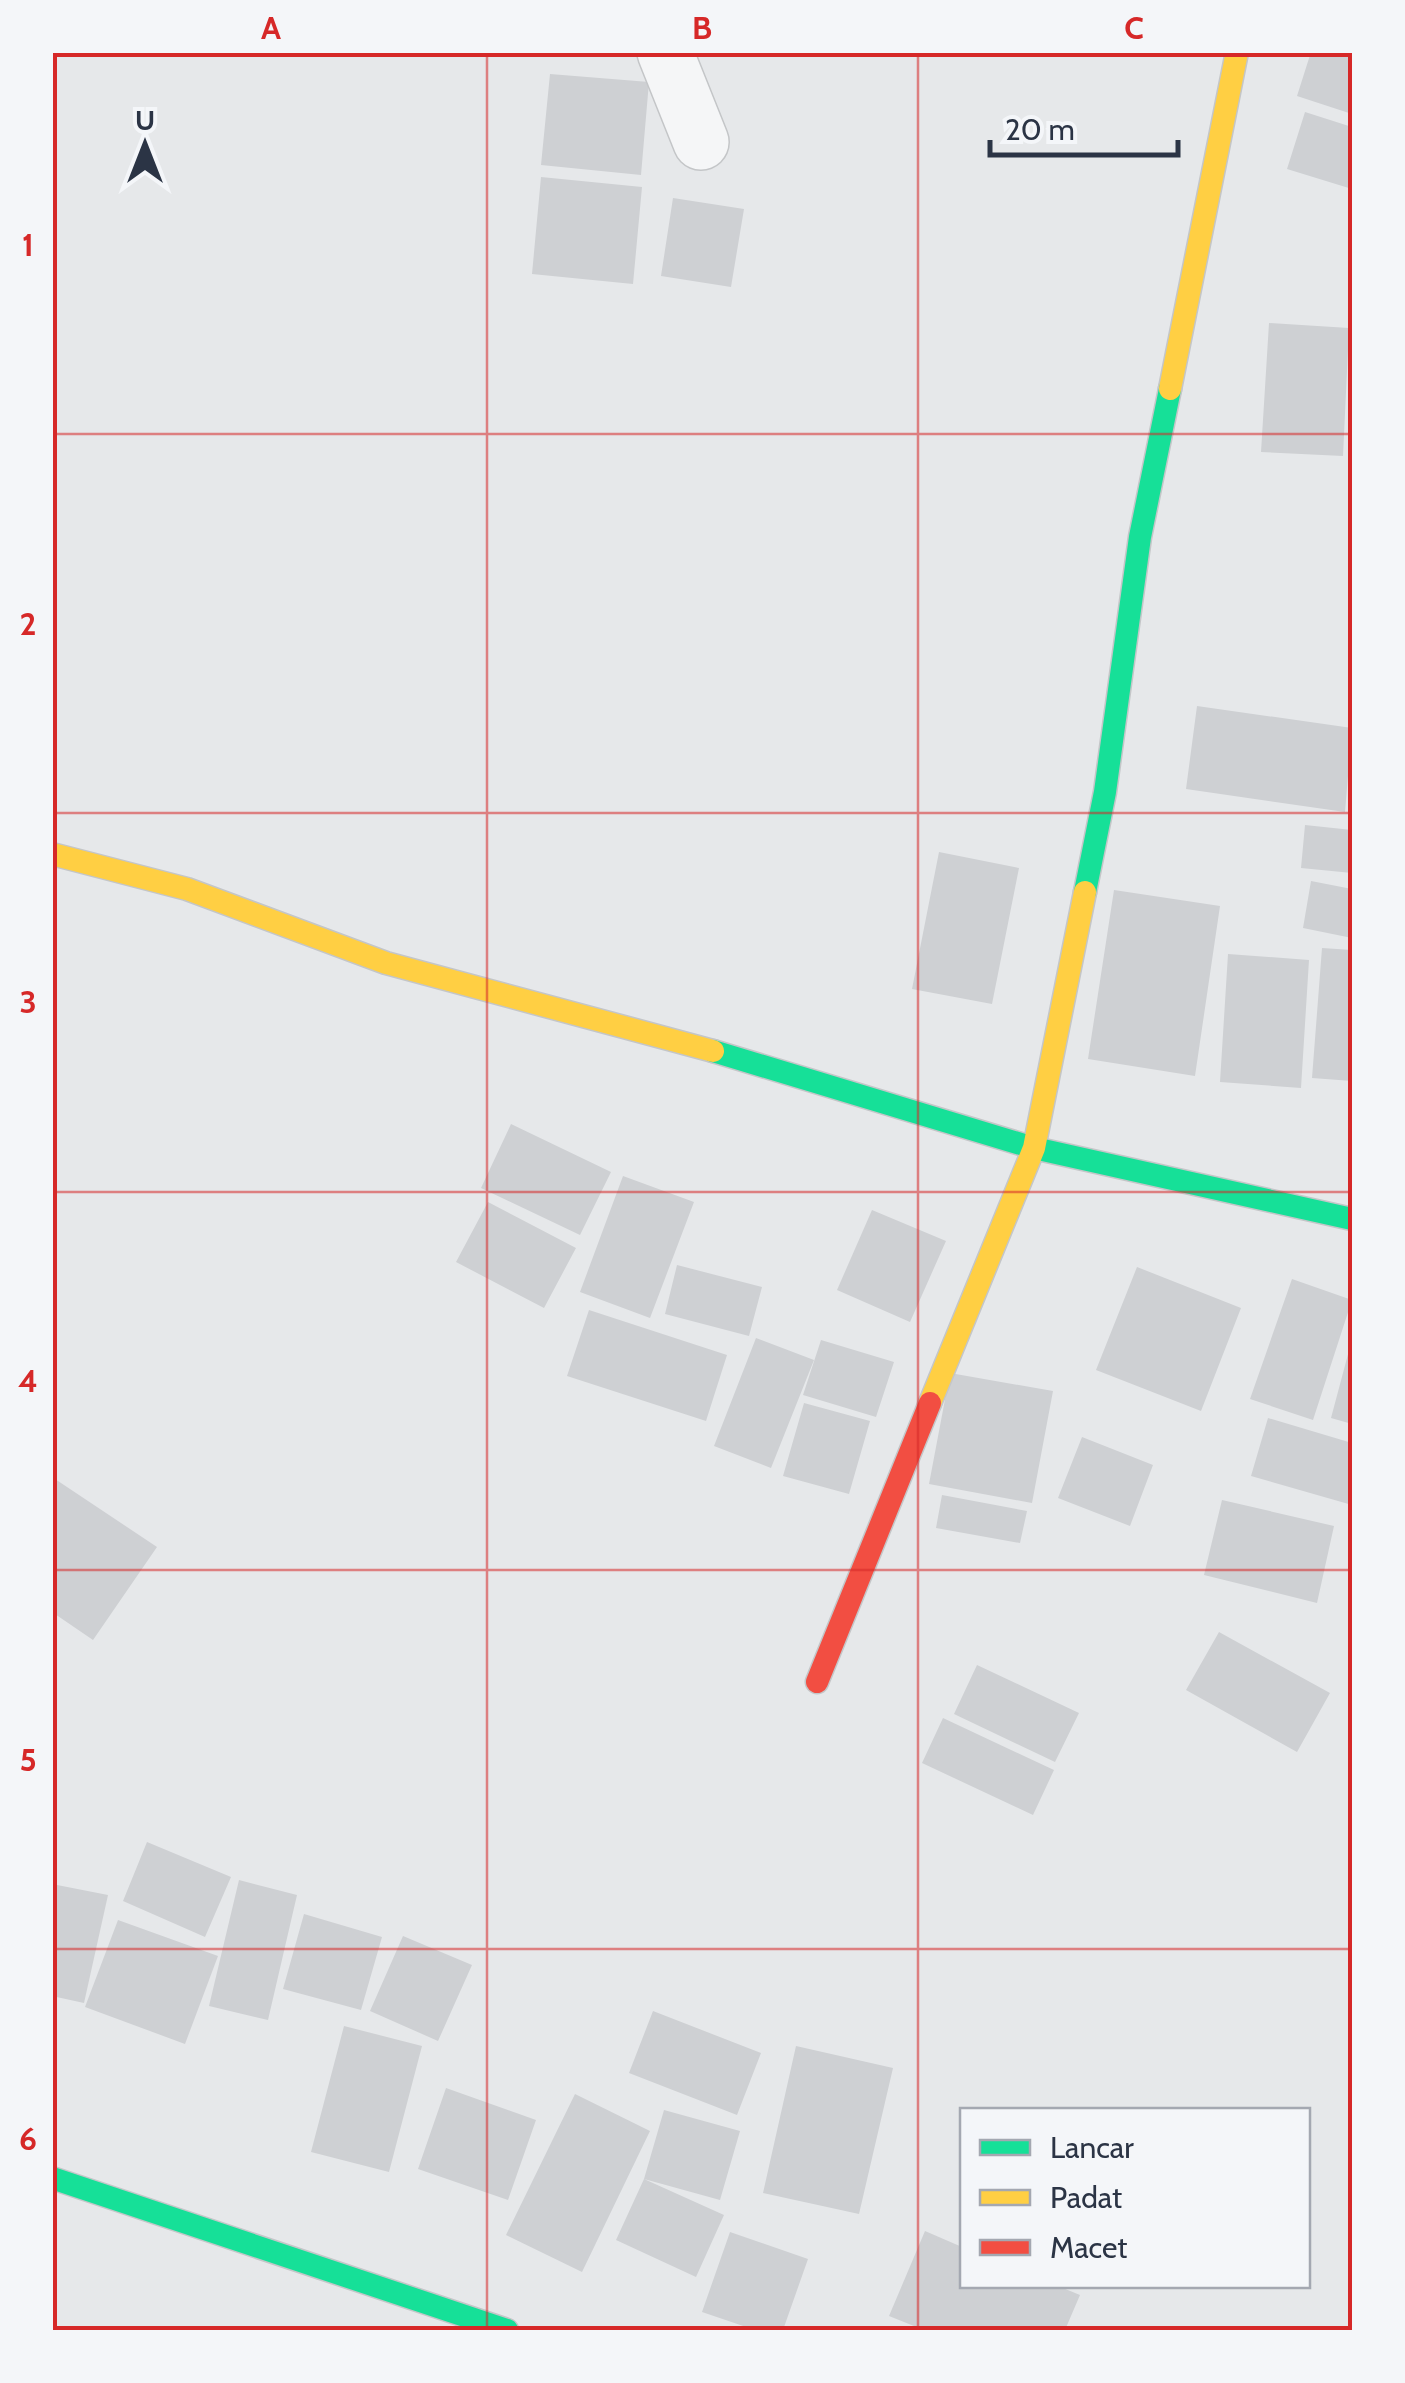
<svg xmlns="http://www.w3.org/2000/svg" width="1405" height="2383" font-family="Cabin,sans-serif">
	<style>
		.building { fill: #ced0d3 }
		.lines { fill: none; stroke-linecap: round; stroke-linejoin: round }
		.street-casing { stroke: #c4c6c8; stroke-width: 58 }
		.fast-casing { stroke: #c4c6c8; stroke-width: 25 }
		.slow-casing { stroke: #c4c6c8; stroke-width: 25 }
		.jam-casing { stroke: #c4c6c8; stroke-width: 25 }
		.street { stroke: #f5f6f7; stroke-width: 55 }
		.fast { stroke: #16e098; stroke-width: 22 }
		.slow { stroke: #ffcf43; stroke-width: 22 }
		.jam { stroke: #f24e42; stroke-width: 22 }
		.grid { fill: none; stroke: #d62828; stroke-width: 2.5; stroke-opacity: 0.55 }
		.neatline { fill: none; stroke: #d62828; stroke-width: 4 }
		.grid-label { font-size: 32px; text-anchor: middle; font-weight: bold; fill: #d62828 }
	</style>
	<rect width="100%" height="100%" fill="#e6e8ea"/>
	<path class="building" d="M 1311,52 L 1352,52 L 1352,114 L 1297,96 Z
		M 550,74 L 649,82 L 641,175 L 541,165 Z
		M 1305,112 L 1352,127 L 1352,189 L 1287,169 Z
		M 541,177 L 642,187 L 633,284 L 532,274 Z
		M 673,198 L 744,209 L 731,287 L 661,276 Z
		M 1269,323 L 1349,328 L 1343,456 L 1261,452 Z
		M 1197,706 L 1352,728 L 1345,812 L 1186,789 Z
		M 1305,825 L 1352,830 L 1352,873 L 1301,868 Z
		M 939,852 L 1019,868 L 992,1004 L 912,989 Z
		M 1311,881 L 1352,889 L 1352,938 L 1303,928 Z
		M 1114,890 L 1220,906 L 1195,1076 L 1088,1059 Z
		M 1322,948 L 1352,950 L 1352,1081 L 1312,1078 Z
		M 1228,954 L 1309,960 L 1301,1088 L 1220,1082 Z
		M 511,1124 L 611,1172 L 580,1235 L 481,1188 Z
		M 623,1176 L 694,1202 L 650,1318 L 580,1292 Z
		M 488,1202 L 576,1248 L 544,1308 L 456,1262 Z
		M 872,1210 L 946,1241 L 910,1322 L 837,1290 Z
		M 677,1265 L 762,1287 L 749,1336 L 665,1314 Z
		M 1137,1267 L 1241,1308 L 1201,1411 L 1096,1370 Z
		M 1292,1279 L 1352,1300 L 1313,1420 L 1250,1399 Z
		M 589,1310 L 727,1355 L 706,1421 L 567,1376 Z
		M 756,1338 L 814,1360 L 771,1468 L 714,1446 Z
		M 821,1340 L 894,1362 L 876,1417 L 803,1395 Z
		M 1351,1343 L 1352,1343 L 1352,1424 L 1331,1418 Z
		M 950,1373 L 1053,1391 L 1032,1503 L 929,1484 Z
		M 804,1403 L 870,1421 L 849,1494 L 783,1476 Z
		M 1268,1418 L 1352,1443 L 1352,1505 L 1251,1476 Z
		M 1082,1437 L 1153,1465 L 1130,1526 L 1058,1498 Z
		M 52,1477 L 157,1547 L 93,1640 L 52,1612 Z
		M 942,1495 L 1027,1511 L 1020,1543 L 936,1528 Z
		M 1222,1500 L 1334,1526 L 1317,1603 L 1204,1575 Z
		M 1219,1632 L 1330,1693 L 1297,1752 L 1186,1690 Z
		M 977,1665 L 1079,1713 L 1055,1762 L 954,1714 Z
		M 943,1718 L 1054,1770 L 1033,1815 L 922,1763 Z
		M 147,1842 L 231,1877 L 205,1937 L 123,1901 Z
		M 239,1880 L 297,1895 L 268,2020 L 209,2006 Z
		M 52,1884 L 108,1895 L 84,2003 L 52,1996 Z
		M 304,1914 L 382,1937 L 361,2010 L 283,1989 Z
		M 118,1920 L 218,1956 L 185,2044 L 85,2007 Z
		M 403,1936 L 472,1965 L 438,2041 L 370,2011 Z
		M 653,2011 L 761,2053 L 737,2115 L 629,2073 Z
		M 344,2026 L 422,2046 L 389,2172 L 311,2152 Z
		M 796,2046 L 893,2068 L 859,2214 L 763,2193 Z
		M 446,2088 L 536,2120 L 508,2200 L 418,2169 Z
		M 575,2094 L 650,2131 L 582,2272 L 506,2235 Z
		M 664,2110 L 740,2131 L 720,2200 L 644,2179 L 724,2215 L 696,2277 L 616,2240 L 644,2179 Z
		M 925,2231 L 962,2247 L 962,2286 L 1058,2286 L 1080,2295 L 1065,2330 L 924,2330 L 889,2316 Z
		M 730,2232 L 808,2259 L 783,2330 L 755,2330 L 702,2312 Z"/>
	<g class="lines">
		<g class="street-casing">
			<path id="street" d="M 665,52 L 701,142"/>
		</g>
		<g class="fast-casing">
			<path id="fast" d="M 1085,892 L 1105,792 L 1140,537 L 1170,389
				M 713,1051 L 1034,1148 L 1352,1219
				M 52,2178 L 507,2330"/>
		</g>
		<g class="slow-casing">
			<path id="slow" d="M 1170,389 L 1237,52
				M 52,854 L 187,889 L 386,963 L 713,1051
				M 930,1403 L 1034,1148 L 1085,892"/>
		</g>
		<g class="jam-casing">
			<path id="jam" d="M 817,1682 L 930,1403"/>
		</g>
		<use href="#street" class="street"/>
		<use href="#fast" class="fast"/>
		<use href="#slow" class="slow"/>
		<use href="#jam" class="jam"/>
	</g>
	<path class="grid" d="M 487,52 L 487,2330M 918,52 L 918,2330M 52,434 L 1352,434M 52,813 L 1352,813M 52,1192 L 1352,1192M 52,1570 L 1352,1570M 52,1949 L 1352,1949"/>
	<rect width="1405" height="2383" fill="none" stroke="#f4f6f9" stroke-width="110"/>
	<rect x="960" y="2108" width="350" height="180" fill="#f4f6f9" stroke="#a4a8b1" stroke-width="2.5"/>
	<rect x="980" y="2140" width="50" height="15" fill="#16e098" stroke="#a4a8b1" stroke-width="2.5"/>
	<text x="1050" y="2158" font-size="30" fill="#2b3445">Lancar</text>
	<rect x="980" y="2190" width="50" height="15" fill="#ffcf43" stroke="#a4a8b1" stroke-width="2.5"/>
	<text x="1050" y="2208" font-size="30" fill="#2b3445">Padat</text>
	<rect x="980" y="2240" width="50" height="15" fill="#f24e42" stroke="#a4a8b1" stroke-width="2.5"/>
	<text x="1050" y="2258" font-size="30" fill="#2b3445">Macet</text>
	<g transform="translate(145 145)" stroke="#f4f6f9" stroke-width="8" paint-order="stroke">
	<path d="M0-8L18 38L0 25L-18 38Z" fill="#2b3445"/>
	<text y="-15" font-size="28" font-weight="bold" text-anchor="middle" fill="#2b3445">U</text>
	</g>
	<path d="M990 140v15h188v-15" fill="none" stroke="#2b3445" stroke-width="5"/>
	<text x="1005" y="140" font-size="30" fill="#2b3445" stroke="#f4f6f9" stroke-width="8" paint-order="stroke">20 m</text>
	<rect x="55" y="55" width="1295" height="2273" class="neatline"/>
	<g class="grid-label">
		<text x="271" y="39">A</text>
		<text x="702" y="39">B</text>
		<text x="1134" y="39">C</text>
		<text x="28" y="256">1</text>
		<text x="28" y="635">2</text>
		<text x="28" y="1013">3</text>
		<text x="28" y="1392">4</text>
		<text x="28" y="1771">5</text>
		<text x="28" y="2150">6</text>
	</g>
</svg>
